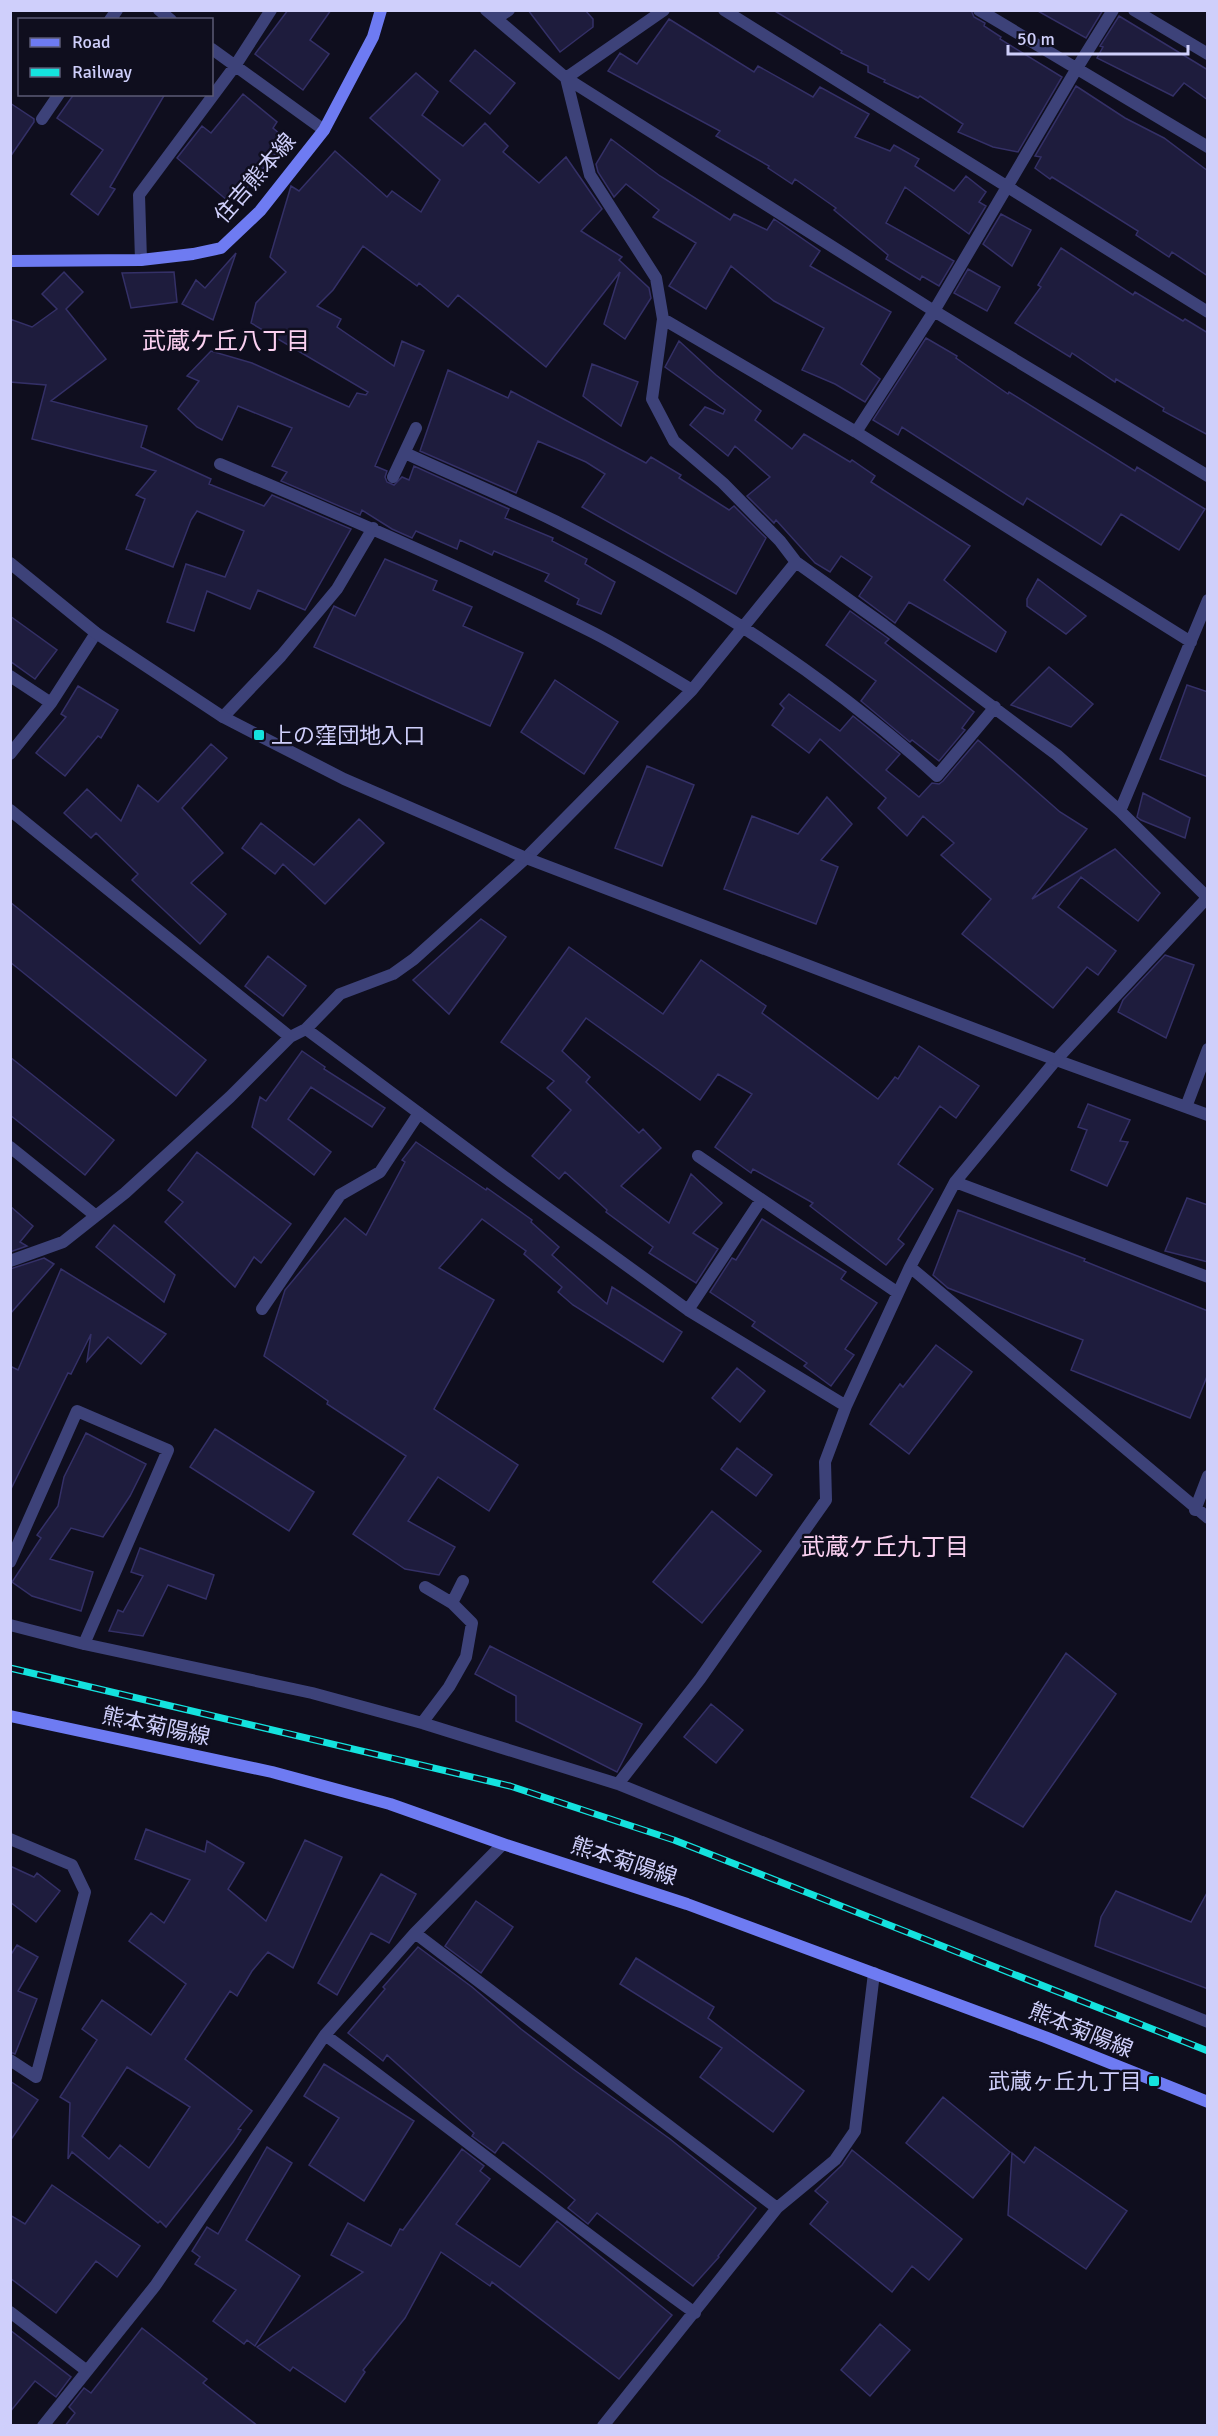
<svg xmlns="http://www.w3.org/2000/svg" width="1218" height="2436" font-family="Signika,'Noto Sans JP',sans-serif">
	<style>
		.building { fill: #1e1c3d; stroke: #343067; stroke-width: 1.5; fill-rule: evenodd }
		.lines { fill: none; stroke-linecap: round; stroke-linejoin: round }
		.minor { stroke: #3d4279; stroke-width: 12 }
		.tertiary { stroke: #3d4279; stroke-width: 12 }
		.secondary { stroke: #6e7bf2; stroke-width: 12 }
		.rail-casing { stroke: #14e2de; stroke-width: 7 }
		.rail { stroke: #0f0e1e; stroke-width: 4.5; stroke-dasharray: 14; stroke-linecap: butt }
		.poi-dot { fill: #14e2de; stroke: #0f0e1e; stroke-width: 2 }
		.labels { text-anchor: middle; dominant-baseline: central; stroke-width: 5; stroke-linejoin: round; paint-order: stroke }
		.street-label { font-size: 22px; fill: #cfcffb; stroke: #0f0e1e }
		.poi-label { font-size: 22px; fill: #cfcffb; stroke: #0f0e1e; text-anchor: start }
		.neighbourhood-label { font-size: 24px; fill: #fbd1f1; stroke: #0f0e1e }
	</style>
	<rect width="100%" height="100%" fill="#0f0e1e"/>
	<path class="building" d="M 288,10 L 331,10 L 310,40 L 329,54 L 303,90 L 255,54 Z
		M 528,10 L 585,10 L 593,19 L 593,27 L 560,52 Z
		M 773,10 L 971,10 L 974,17 L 985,23 L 984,26 L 1001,37 L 1000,39 L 1062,77 L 1018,152 L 993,147 L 958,132 L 963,124 L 920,96 L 918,98 L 884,82 L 885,80 L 868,72 L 868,66 L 841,53 L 842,51 Z
		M 1036,10 L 1103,10 L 1086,38 Z
		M 1119,16 L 1208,70 L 1208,100 L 1184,83 L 1173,96 L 1097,58 L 1103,47 L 1100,46 Z
		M 669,19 L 754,72 L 758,66 L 813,97 L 820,87 L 869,114 L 855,137 L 890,151 L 894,145 L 919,159 L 915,166 L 954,191 L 966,176 L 986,192 L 979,202 L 986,206 L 969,234 L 905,187 L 886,223 L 954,261 L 939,286 L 922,276 L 920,280 L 886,259 L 888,255 L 834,210 L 836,208 L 795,179 L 792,184 L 768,168 L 769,166 L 716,136 L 720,131 L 608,71 L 620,53 L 637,64 Z
		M 475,50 L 515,83 L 490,114 L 450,81 Z
		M 416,73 L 438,92 L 422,115 L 463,146 L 485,123 L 508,146 L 503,152 L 539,183 L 566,157 L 602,209 L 581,231 L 622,257 L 619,260 L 649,288 L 651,298 L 625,339 L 604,324 L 620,272 L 546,367 L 458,295 L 448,307 L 419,283 L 417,286 L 363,246 L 333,290 L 317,306 L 341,319 L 337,327 L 394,366 L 402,341 L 424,351 L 375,466 L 387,471 L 385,477 L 387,482 L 394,485 L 402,477 L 409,480 L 414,466 L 509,509 L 505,518 L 553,538 L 552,541 L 587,559 L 585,564 L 615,582 L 601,614 L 577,604 L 579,599 L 545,581 L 549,574 L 494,551 L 492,555 L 460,540 L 457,549 L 416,531 L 412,538 L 392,529 L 362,510 L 360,515 L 281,481 L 287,472 L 272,466 L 292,428 L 238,406 L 222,440 L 197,427 L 178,409 L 199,381 L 187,376 L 211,351 L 252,363 L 349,407 L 357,393 L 366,395 L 368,392 L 251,323 L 256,303 L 286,272 L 270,257 L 291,186 L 299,191 L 335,151 L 387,197 L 392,191 L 421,212 L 440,180 L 370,118 Z
		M 1076,86 L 1125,118 L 1164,138 L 1208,171 L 1208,276 L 1172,252 L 1169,257 L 1136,235 L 1138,231 L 1052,177 L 1050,179 L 1035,168 L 1041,157 L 1035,156 Z
		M 74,94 L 165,94 L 110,187 L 115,189 L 98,215 L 71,194 L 103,150 L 57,118 Z
		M 243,94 L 277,122 L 273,128 L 287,140 L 246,189 L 241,185 L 228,201 L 177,158 L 202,126 L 211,133 Z
		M 10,103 L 34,119 L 34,122 L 10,157 Z
		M 611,139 L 660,176 L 730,220 L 734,214 L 767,230 L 774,219 L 820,251 L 810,266 L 891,312 L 861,364 L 880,379 L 865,402 L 835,384 L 802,370 L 824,328 L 774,301 L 731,266 L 706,309 L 669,286 L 696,243 L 653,217 L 659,210 L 626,184 L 614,197 L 598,172 L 596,164 Z
		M 1001,214 L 1031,230 L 1012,266 L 983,244 Z
		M 1061,248 L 1133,295 L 1135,292 L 1183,321 L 1185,319 L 1208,333 L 1208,435 L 1163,411 L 1164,408 L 1116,379 L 1115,382 L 1072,353 L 1070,357 L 1015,323 L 1041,287 L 1038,285 Z
		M 236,253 L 213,320 L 182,304 L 196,280 L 205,288 Z
		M 968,269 L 1000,287 L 987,311 L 954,293 Z
		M 64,272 L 83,292 L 66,309 L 106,359 L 51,401 L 147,426 L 141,447 L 211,479 L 209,484 L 264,506 L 272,495 L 351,529 L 305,610 L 258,590 L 250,609 L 207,591 L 194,631 L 167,622 L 186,564 L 225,577 L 244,531 L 197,511 L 191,520 L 173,567 L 126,549 L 145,499 L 136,495 L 156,471 L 32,439 L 46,385 L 10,382 L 10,319 L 32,327 L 57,309 L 42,294 Z
		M 174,272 L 177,302 L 131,308 L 122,273 Z
		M 926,338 L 957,356 L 956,358 L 1008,394 L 1009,392 L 1135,471 L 1137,467 L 1205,509 L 1179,550 L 1121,514 L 1101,545 L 1027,498 L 1023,505 L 902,427 L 898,435 L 873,420 Z
		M 679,341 L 716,375 L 761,411 L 755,420 L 792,449 L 804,434 L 850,462 L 852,460 L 875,476 L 871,482 L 970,546 L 944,580 L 1006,632 L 996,652 L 909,602 L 895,623 L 859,596 L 872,577 L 841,556 L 830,572 L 815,563 L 776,520 L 774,523 L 747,496 L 770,477 L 735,446 L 728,456 L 690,425 L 705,407 L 723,414 L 725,410 L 665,367 Z
		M 592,364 L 638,382 L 621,426 L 583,396 Z
		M 448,370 L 508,398 L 511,391 L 646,463 L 651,457 L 681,475 L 679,478 L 729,510 L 734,506 L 766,538 L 736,594 L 582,507 L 605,474 L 586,462 L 538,441 L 516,493 L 420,451 Z
		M 385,559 L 437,581 L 433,590 L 472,607 L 463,626 L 523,653 L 490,726 L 314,647 L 334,606 L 355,616 Z
		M 1038,579 L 1086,616 L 1066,634 L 1027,606 L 1027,599 Z
		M 850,611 L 889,639 L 885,643 L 974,712 L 962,728 L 965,730 L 939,761 L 912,740 L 910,742 L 861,701 L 876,681 L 826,645 Z
		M 10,616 L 57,650 L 35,679 L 10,661 Z
		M 1049,667 L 1093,704 L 1071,727 L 1011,705 Z
		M 555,680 L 618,722 L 584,774 L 521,732 Z
		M 1187,685 L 1208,692 L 1208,777 L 1160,759 Z
		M 78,686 L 118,710 L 101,738 L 98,736 L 65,776 L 36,753 L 66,717 L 61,714 Z
		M 789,694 L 840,731 L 853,716 L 900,754 L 886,770 L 919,797 L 932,783 L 939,784 L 943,781 L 978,740 L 1060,812 L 1087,829 L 1032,899 L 1115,849 L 1160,893 L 1138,921 L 1081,877 L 1058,907 L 1116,951 L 1098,975 L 1087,967 L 1053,1008 L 962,934 L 991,899 L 941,855 L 954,843 L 923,816 L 907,836 L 878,808 L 886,798 L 820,739 L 809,753 L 772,725 L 784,708 L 780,704 Z
		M 211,744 L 227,758 L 182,808 L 223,853 L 191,883 L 226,914 L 200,944 L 132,880 L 138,874 L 96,833 L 91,838 L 64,813 L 87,789 L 121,821 L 138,785 L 158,802 Z
		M 647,766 L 694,785 L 662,866 L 615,848 Z
		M 1143,793 L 1190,818 L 1185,838 L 1141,820 L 1137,817 Z
		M 827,797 L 852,824 L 821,860 L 838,867 L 816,924 L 724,889 L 752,816 L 798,834 Z
		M 359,819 L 384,843 L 325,904 L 283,864 L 275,874 L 242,848 L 261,823 L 314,865 Z
		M 10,902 L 206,1060 L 176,1096 L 10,962 Z
		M 481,919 L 506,937 L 449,1014 L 413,980 Z
		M 569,947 L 663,1014 L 701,960 L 766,1006 L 762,1013 L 878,1099 L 895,1077 L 898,1079 L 919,1046 L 979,1086 L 956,1118 L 940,1106 L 898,1164 L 933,1189 L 898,1239 L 904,1244 L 886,1265 L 810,1206 L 813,1203 L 753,1169 L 751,1173 L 715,1147 L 752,1094 L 718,1074 L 700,1100 L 586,1018 L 562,1051 L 590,1077 L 586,1082 L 639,1133 L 643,1129 L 661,1148 L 621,1186 L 669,1223 L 691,1174 L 722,1203 L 693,1233 L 718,1249 L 696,1283 L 649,1253 L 653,1247 L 606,1212 L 607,1210 L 565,1172 L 559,1179 L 532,1156 L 571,1110 L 547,1088 L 554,1081 L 501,1042 Z
		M 1165,955 L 1194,965 L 1166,1038 L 1118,1012 L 1123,1000 Z
		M 268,956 L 306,986 L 283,1016 L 245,986 Z
		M 302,1051 L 325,1067 L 324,1069 L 385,1108 L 372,1127 L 311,1087 L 288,1119 L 331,1152 L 314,1175 L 252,1127 L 260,1097 L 266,1101 Z
		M 10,1057 L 114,1140 L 85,1175 L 10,1115 Z
		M 1088,1104 L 1130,1120 L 1120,1141 L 1128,1142 L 1107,1186 L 1071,1170 L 1087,1130 L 1078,1127 Z
		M 416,1142 L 486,1190 L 487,1188 L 532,1220 L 531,1222 L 559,1247 L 552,1255 L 607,1304 L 612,1287 L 682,1332 L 663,1362 L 573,1305 L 558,1292 L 562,1287 L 524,1254 L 526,1251 L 482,1219 L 439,1268 L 494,1300 L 434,1409 L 518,1465 L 489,1511 L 438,1477 L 408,1521 L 455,1547 L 439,1575 L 405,1569 L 353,1534 L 406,1456 L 327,1404 L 328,1401 L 264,1356 L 285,1290 L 345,1218 L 366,1235 L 405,1162 L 402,1160 Z
		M 197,1152 L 291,1224 L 261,1263 L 254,1257 L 235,1287 L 165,1222 L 183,1202 L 168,1190 Z
		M 1187,1198 L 1208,1205 L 1208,1262 L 1165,1251 Z
		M 10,1206 L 33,1226 L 20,1242 L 27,1246 L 10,1252 Z
		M 958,1210 L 1085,1259 L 1084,1261 L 1208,1311 L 1208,1374 L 1190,1418 L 1071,1370 L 1083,1340 L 948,1288 L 933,1275 Z
		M 762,1219 L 846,1272 L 841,1279 L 877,1303 L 845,1349 L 854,1355 L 831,1386 L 804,1366 L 807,1363 L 752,1326 L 755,1322 L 710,1292 L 732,1258 L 736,1260 Z
		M 114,1225 L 175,1275 L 164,1302 L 96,1247 Z
		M 44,1258 L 54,1264 L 10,1314 L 10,1269 Z
		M 61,1269 L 166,1334 L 141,1364 L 108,1337 L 87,1361 L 91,1334 L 71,1374 L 68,1373 L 10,1491 L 10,1366 L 18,1370 Z
		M 936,1345 L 972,1372 L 909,1454 L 870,1424 L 900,1384 L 903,1387 Z
		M 737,1368 L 765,1391 L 740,1422 L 712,1398 Z
		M 215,1429 L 314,1492 L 289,1531 L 190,1467 Z
		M 86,1433 L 146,1464 L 130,1496 L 103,1537 L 71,1528 L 50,1559 L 93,1572 L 81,1611 L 32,1596 L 12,1582 L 41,1538 L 37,1535 L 58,1506 L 64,1477 Z
		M 737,1448 L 772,1475 L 756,1496 L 721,1469 Z
		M 712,1511 L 761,1551 L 702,1623 L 653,1582 Z
		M 140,1548 L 214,1575 L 206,1599 L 168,1585 L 143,1636 L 109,1631 L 118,1610 L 123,1612 L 143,1576 L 131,1572 Z
		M 490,1646 L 642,1724 L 617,1772 L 516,1721 L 516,1696 L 475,1674 Z
		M 1066,1653 L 1116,1694 L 1023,1827 L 971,1797 Z
		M 711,1704 L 743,1730 L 716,1763 L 684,1737 Z
		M 146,1829 L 205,1852 L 207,1841 L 244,1863 L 228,1889 L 266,1921 L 305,1840 L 342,1857 L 293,1968 L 268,1952 L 252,1971 L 237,1996 L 230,1991 L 185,2059 L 252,2111 L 238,2129 L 241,2130 L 233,2142 L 166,2227 L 160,2221 L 158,2223 L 72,2152 L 68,2159 L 70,2103 L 60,2097 L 97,2040 L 82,2029 L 102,2000 L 151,2035 L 186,1984 L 129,1941 L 151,1913 L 164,1923 L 190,1880 L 135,1859 ZM 127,2067 L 190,2107 L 149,2168 L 120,2145 L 109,2159 L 82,2136 Z
		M 10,1866 L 34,1877 L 37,1873 L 60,1891 L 36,1922 L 10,1902 Z
		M 381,1874 L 416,1894 L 389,1943 L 371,1933 L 337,1995 L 318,1983 Z
		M 1116,1891 L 1191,1922 L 1208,1891 L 1208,1989 L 1095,1946 L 1101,1917 Z
		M 476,1901 L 513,1927 L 481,1973 L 445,1946 Z
		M 17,1945 L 38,1957 L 18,1991 L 37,1999 L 15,2054 L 10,2052 L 10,1956 Z
		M 418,1947 L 472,1987 L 521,2029 L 573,2069 L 670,2139 L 756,2208 L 718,2256 L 719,2257 L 693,2286 L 597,2213 L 588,2224 L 568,2208 L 575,2200 L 542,2173 L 503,2142 L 495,2153 L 472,2136 L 474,2133 L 387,2055 L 383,2061 L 348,2033 L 385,1989 L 383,1987 Z
		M 636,1958 L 714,2007 L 708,2018 L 804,2091 L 773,2132 L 700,2077 L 722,2048 L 620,1984 Z
		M 324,2064 L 414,2121 L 364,2201 L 309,2165 L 339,2118 L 304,2096 Z
		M 10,2081 L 38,2100 L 10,2141 Z
		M 943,2097 L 1010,2152 L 973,2198 L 906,2143 Z
		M 267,2147 L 292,2163 L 246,2240 L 300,2276 L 255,2346 L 247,2340 L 244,2344 L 213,2321 L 236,2290 L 195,2264 L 200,2257 L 192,2251 L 207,2227 L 218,2234 Z
		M 1035,2147 L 1127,2211 L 1086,2269 L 1008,2215 L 1012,2153 L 1024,2163 Z
		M 462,2149 L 484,2166 L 480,2171 L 490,2179 L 456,2224 L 520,2267 L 557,2221 L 672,2315 L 619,2379 L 492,2282 L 490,2286 L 441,2252 L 405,2318 L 363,2370 L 365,2372 L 345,2402 L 293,2367 L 290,2371 L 257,2347 L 363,2272 L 331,2255 L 348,2223 L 391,2246 L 400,2229 L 403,2230 Z
		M 852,2150 L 962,2239 L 929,2280 L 912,2266 L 892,2292 L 810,2224 L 828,2202 L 815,2191 L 842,2165 Z
		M 52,2185 L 140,2246 L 117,2277 L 96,2261 L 56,2313 L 10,2278 L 10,2215 L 25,2224 Z
		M 880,2324 L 910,2350 L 870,2396 L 841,2370 Z
		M 142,2328 L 207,2379 L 203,2383 L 258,2426 L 65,2426 L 75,2413 L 69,2407 L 84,2388 L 91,2393 Z
		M 10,2330 L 71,2377 L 56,2397 L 35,2381 L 10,2412 Z"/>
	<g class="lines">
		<path class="minor" d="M 159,10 L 171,20
			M 486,10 L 566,78 L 590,175 L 656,278 L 663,319 L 652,399 L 674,441 L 723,483 L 780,541 L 796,562 L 884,625 L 1057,755 L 1120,811 L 1208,898
			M 664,10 L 566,78 L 934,311 L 1208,476
			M 724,10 L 1208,312
			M 979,10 L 1208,147
			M 1134,10 L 1208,54
			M 497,18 L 509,10
			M 110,20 L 117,10
			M 212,49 L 324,130
			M 42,119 L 59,94
			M 141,260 L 139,195 L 235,66 L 271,10
			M 663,319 L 856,432 L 1191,642
			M 856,432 L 934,311 L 1077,68 L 1113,10
			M 405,453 C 455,476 506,497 555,521 C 692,589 824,673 937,776 L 995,707
			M 220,464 C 346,517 472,571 594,633 C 627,650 660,671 692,690
			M 393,477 L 416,428
			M 10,676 L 51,703
			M 223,717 L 281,656 L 337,589 L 373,528
			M 10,754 L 51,703 L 96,633
			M 10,810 L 290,1037
			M 1120,811 L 1208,600
			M 306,1029 L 502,1175 L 688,1310 L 846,1406
			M 10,1147 L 96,1216
			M 698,1156 L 898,1293
			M 955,1182 L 1208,1277
			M 10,1261 L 63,1242 L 125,1193 L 230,1097 L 290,1037 L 306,1029 L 340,994 L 393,974 L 414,959 L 526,858 L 692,690 L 796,562
			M 910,1267 L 1208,1518
			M 262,1309 L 340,1195 L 380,1172 L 419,1113
			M 688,1310 L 761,1200
			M 1195,1510 L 1208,1476
			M 10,1562 L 77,1411 L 168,1450 L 84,1644
			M 452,1603 L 463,1581
			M 10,1625 L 84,1644 L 312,1693 L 422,1723 L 618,1784 L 1208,2022
			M 422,1723 L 449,1687 L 466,1657 L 472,1623 L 452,1603 L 425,1587
			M 618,1784 L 700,1679 L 826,1500 L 825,1462 L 846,1406 L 910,1267 L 955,1182 L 1056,1060 L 1207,898
			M 10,1839 L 72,1865 L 85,1892 L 36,2077 L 10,2060
			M 415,1933 L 777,2208
			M 325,2035 C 449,2127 570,2223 695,2313
			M 10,2312 L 87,2371
			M 43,2426 L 155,2286 L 325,2035 L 415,1933 L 503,1844
			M 603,2426 L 777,2208 L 835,2160 L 855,2131 L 874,1973"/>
		<path class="tertiary" d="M 10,563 L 96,633 L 223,717 L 344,779 L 526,858 L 1056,1060 L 1208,1115
			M 1186,1107 L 1208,1049"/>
		<path class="secondary" d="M 10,261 L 141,260 L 193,254 L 221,248 L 260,211 L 324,130 L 373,37 L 381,10
			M 10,1716 L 272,1772 L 390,1804 L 503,1844 L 687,1904 L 1045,2037 L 1208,2102"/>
		<g class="rail-casing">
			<path id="rail" d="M 10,1668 L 510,1786 L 674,1840 L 1208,2051"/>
		</g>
		<use href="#rail" class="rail"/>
	</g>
	<g class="poi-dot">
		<rect x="253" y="729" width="12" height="12" rx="3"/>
		<rect x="1148" y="2075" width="12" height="12" rx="3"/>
	</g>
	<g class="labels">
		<g class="street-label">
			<text transform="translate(255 178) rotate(-49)">住吉熊本線</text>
			<text transform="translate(156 1726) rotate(12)">熊本菊陽線</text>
			<text transform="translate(624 1861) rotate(18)">熊本菊陽線</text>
			<text transform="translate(1081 2030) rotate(22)">熊本菊陽線</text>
		</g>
		<g class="poi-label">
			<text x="271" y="735">上の窪団地入口</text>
			<text x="1142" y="2081" text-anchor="end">武蔵ヶ丘九丁目</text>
		</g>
		<g class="neighbourhood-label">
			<text x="226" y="341">武蔵ケ丘八丁目</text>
			<text x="885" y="1547">武蔵ケ丘九丁目</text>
		</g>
	</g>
	<rect width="1218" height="2436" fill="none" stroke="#cfcffb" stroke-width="24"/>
	<rect x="18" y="18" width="195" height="78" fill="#0f0e1e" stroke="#5c5b76" stroke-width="1.5"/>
	<rect x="30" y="38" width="30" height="9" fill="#6e7bf2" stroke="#5c5b76" stroke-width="1.5"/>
	<text x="72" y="48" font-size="18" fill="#cfcffb">Road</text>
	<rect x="30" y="68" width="30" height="9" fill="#14e2de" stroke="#5c5b76" stroke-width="1.5"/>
	<text x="72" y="78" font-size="18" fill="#cfcffb">Railway</text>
	<path d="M1008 45v9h180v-9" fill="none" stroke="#cfcffb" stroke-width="3"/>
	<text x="1017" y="45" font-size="18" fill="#cfcffb" stroke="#0f0e1e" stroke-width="4.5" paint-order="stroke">50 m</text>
</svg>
